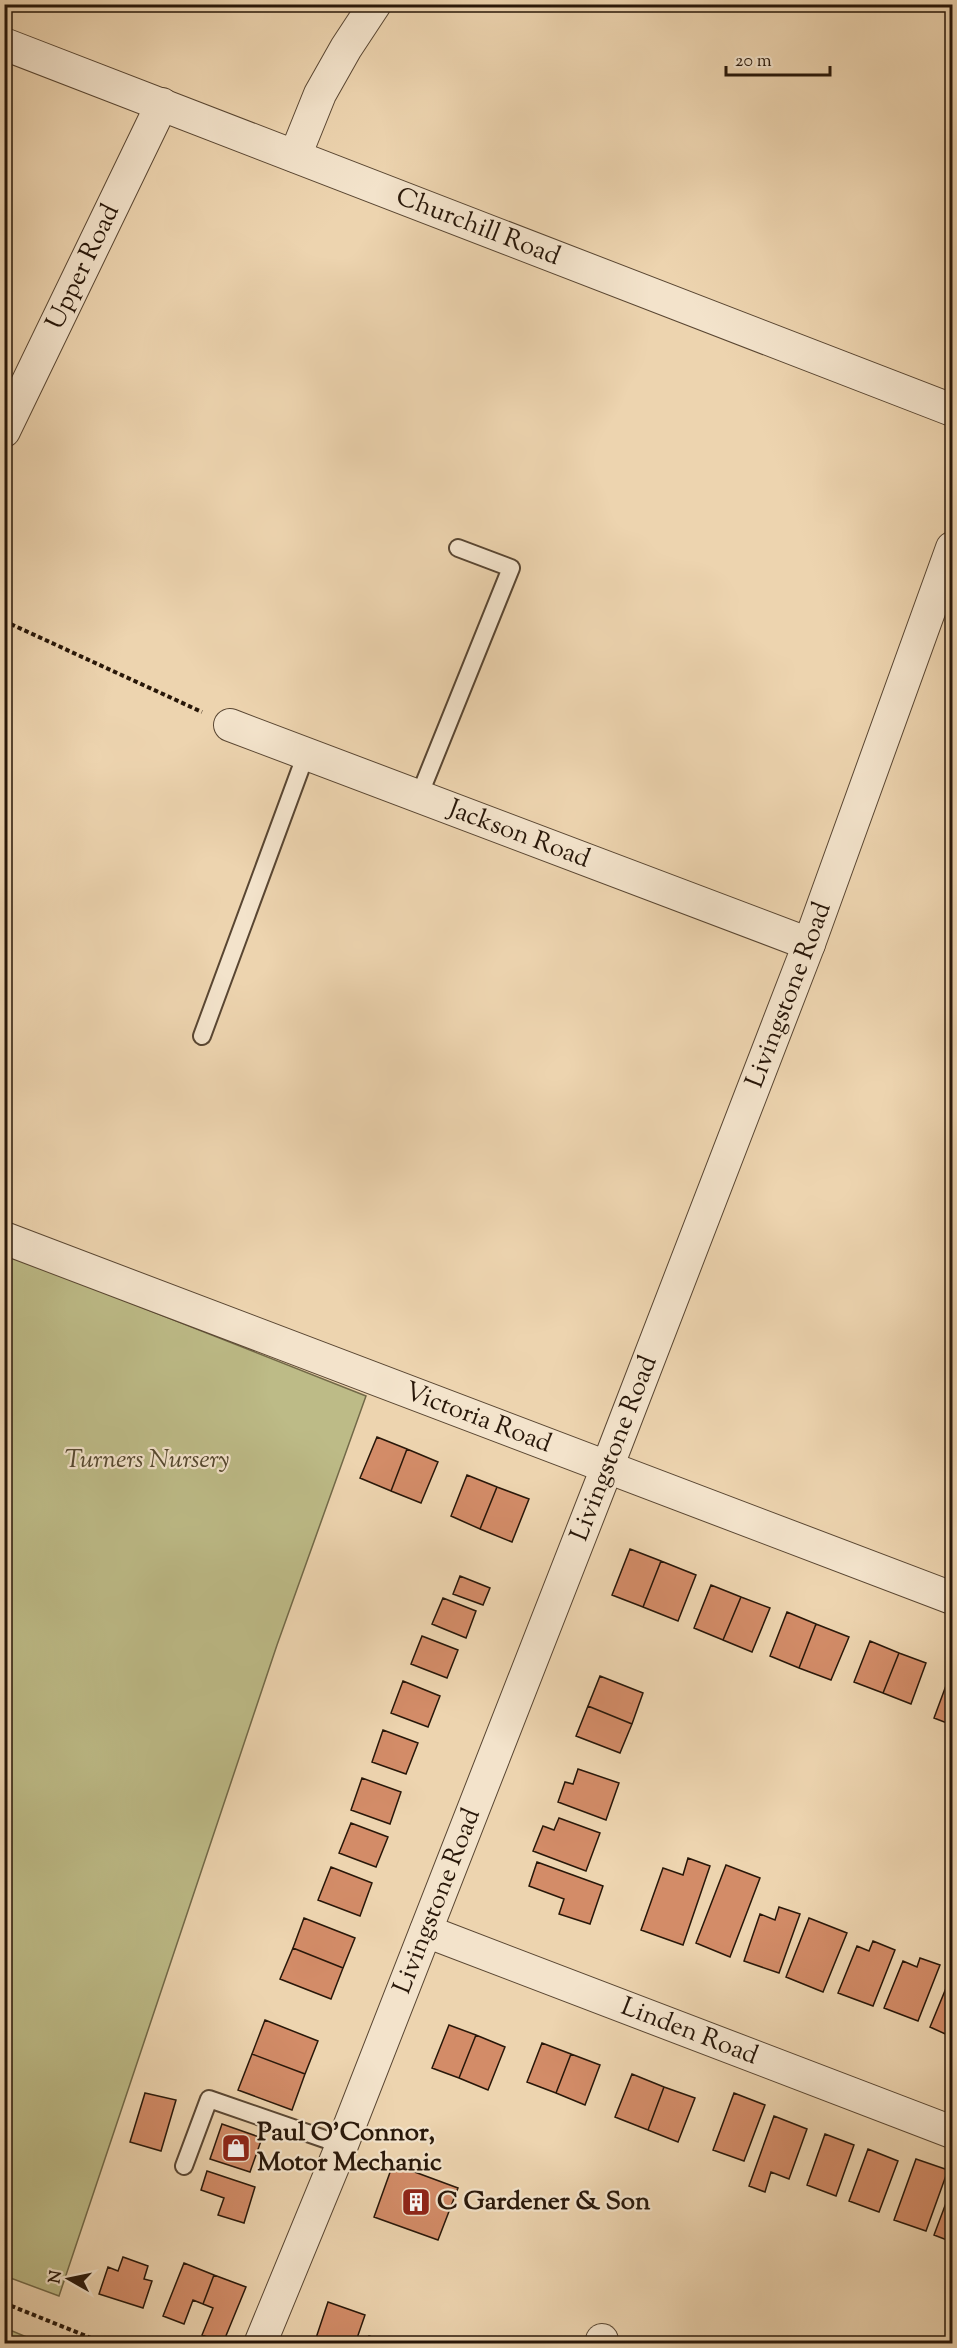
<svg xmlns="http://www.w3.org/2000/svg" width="957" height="2348" font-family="'Sorts Mill Goudy',serif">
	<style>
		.green { fill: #bdbb87; stroke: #726948; stroke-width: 1.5 }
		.building { fill: #d38c68; stroke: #281709; stroke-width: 1.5 }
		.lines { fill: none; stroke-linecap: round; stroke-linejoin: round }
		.service-casing { stroke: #594632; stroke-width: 20 }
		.minor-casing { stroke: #594632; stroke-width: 34 }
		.path { stroke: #281709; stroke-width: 4; stroke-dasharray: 4.5 3; stroke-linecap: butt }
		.service { stroke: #f3e3cb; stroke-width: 16 }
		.minor { stroke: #f3e3cb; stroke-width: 32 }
		.labels { text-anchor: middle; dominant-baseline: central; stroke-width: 4.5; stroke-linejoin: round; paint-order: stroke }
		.street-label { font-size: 26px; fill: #281709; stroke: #f3e3cb }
		.park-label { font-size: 26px; font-style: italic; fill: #55482f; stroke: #f3e3cb }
		.poi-label { font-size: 26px; font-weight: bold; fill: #281709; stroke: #f3e3cb; text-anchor: start }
	</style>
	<rect width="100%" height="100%" fill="#edd4af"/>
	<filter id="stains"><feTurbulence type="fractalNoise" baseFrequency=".00333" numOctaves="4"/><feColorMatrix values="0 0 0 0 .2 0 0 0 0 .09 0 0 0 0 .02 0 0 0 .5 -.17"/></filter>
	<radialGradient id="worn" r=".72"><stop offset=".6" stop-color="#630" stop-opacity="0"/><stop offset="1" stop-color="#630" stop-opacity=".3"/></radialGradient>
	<path class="green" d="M 4,1253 L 366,1396 L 277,1645 L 59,2296 L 5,2276 Z
		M 4,2328 L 5,2328 L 41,2343 L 5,2343 Z"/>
	<path class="building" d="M 377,1437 L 407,1449 L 391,1491 L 360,1478 Z
		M 407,1449 L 438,1462 L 421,1503 L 391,1491 Z
		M 467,1475 L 497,1487 L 480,1529 L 451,1516 Z
		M 497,1487 L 529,1499 L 512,1542 L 480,1529 Z
		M 630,1549 L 661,1561 L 643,1607 L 612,1595 Z
		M 661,1561 L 696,1575 L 678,1621 L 643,1607 Z
		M 460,1576 L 490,1588 L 483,1605 L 453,1594 Z
		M 711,1585 L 741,1597 L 723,1640 L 694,1628 Z
		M 741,1597 L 770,1608 L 752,1652 L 723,1640 Z
		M 443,1598 L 476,1611 L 466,1638 L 432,1624 Z
		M 787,1612 L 816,1624 L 799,1668 L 770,1656 Z
		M 816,1624 L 849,1637 L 831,1680 L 799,1668 Z
		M 422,1636 L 458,1650 L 447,1678 L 411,1664 Z
		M 870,1641 L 899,1653 L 883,1693 L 854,1682 Z
		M 899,1653 L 926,1663 L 911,1704 L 883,1693 Z
		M 951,1672 L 952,1673 L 952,1725 L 934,1718 Z
		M 600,1676 L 643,1693 L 632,1724 L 588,1706 Z
		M 403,1681 L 440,1696 L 428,1727 L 391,1713 Z
		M 588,1706 L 632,1724 L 620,1753 L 576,1736 Z
		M 383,1730 L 418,1743 L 406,1774 L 372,1762 Z
		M 578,1769 L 619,1783 L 606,1820 L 558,1802 L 565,1782 L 573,1784 Z
		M 362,1778 L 401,1792 L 390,1824 L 351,1810 Z
		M 559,1818 L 600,1833 L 586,1871 L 533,1851 L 543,1826 L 554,1830 Z
		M 351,1823 L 388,1837 L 376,1867 L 339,1853 Z
		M 688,1858 L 710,1866 L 683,1945 L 641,1930 L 663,1868 L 683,1875 Z
		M 537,1862 L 603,1886 L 590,1924 L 559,1914 L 564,1899 L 529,1886 Z
		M 726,1865 L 760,1878 L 730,1957 L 696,1943 Z
		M 331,1867 L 372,1883 L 360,1916 L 318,1900 Z
		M 779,1907 L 800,1914 L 779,1973 L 744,1961 L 760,1914 L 775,1920 Z
		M 304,1918 L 355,1938 L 343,1968 L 293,1948 Z
		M 809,1918 L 847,1933 L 823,1992 L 786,1977 Z
		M 873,1941 L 895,1950 L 873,2006 L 838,1993 L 857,1946 L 869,1951 Z
		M 293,1948 L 343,1968 L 331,1999 L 280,1979 Z
		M 920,1958 L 940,1965 L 918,2021 L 884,2008 L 903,1961 L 917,1967 Z
		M 949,1981 L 952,1983 L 952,2037 L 930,2027 Z
		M 265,2020 L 318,2041 L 305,2074 L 252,2054 Z
		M 449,2025 L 476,2035 L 459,2078 L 432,2068 Z
		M 476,2035 L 505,2047 L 488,2090 L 459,2078 Z
		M 542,2043 L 571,2054 L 556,2093 L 527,2082 Z
		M 252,2054 L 305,2074 L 292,2110 L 238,2090 Z
		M 571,2054 L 600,2065 L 585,2105 L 556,2093 Z
		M 632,2074 L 664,2087 L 648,2130 L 615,2117 Z
		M 664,2087 L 695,2098 L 678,2142 L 648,2130 Z
		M 145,2093 L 176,2100 L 161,2151 L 130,2142 Z
		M 734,2093 L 765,2105 L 744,2161 L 713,2150 Z
		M 774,2116 L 807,2129 L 789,2179 L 771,2172 L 765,2192 L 749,2186 Z
		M 222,2124 L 262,2138 L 250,2172 L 210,2159 Z
		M 825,2134 L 854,2145 L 836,2196 L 807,2185 Z
		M 868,2149 L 898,2161 L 879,2212 L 849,2201 Z
		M 916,2159 L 948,2170 L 926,2231 L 894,2220 Z
		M 393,2164 L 458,2188 L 438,2240 L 374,2217 Z
		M 207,2171 L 255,2187 L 244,2223 L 218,2215 L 224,2198 L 201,2190 Z
		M 952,2187 L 952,2242 L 934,2235 Z
		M 123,2257 L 148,2266 L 144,2279 L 152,2281 L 143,2308 L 99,2294 L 108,2267 L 118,2271 Z
		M 184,2263 L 214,2275 L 203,2304 L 193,2300 L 184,2324 L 163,2316 Z
		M 214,2275 L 246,2287 L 223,2343 L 202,2335 L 213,2308 L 203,2304 Z
		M 328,2302 L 365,2315 L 355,2344 L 314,2344 Z
		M 369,2336 L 393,2344 L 367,2344 Z"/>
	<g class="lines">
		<g class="service-casing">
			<path id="service" d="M 419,796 L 511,568 L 458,548
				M 202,1036 L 306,754
				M 184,2166 L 209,2099 L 342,2145"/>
		</g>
		<g class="minor-casing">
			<g id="minor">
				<path id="s1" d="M 4,44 L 952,410"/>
				<path d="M 295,156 L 320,94 L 346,48 L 375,4"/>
				<path id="s2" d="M 4,431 L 162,104"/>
				<path id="s3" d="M 230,725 L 809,944"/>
				<path id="s4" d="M 4,1238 L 952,1598"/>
				<path id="s5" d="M 426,1931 L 952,2132"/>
				<path id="s6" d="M 260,2344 L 342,2145 L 608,1465 L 809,944 L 952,548"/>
				<path d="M 601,2344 L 602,2340"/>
			</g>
		</g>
		<path class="path" d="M 4,621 L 202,712
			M 4,2303 L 106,2344"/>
		<use href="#service" class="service"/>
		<use href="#minor" class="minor"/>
	</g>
	<defs>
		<g id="shop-square" transform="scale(1.5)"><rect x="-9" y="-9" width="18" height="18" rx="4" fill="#8f2418" stroke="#f3e3cb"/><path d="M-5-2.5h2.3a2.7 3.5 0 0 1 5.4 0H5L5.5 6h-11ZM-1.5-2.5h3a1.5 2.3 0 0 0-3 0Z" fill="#fff"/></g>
		<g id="building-square" transform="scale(1.5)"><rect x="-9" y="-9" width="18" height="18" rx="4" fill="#8f2418" stroke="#f3e3cb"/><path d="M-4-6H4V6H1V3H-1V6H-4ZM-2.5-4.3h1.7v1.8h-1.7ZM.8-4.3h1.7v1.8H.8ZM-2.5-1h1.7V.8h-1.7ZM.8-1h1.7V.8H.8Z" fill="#fff"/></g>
	</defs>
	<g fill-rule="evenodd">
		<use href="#shop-square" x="236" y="2148"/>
		<use href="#building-square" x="416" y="2202"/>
	</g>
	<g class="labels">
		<g class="street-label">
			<text stroke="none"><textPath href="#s1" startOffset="508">Churchill Road</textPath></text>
			<text stroke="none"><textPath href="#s2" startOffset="182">Upper Road</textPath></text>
			<text stroke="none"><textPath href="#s3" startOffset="309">Jackson Road</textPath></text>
			<text stroke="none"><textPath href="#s6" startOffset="1449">Livingstone Road</textPath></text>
			<text stroke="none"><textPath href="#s4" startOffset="507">Victoria Road</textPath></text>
			<text stroke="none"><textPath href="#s6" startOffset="963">Livingstone Road</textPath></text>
			<text stroke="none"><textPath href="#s6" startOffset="477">Livingstone Road</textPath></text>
			<text stroke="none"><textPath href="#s5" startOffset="282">Linden Road</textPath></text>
		</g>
		<g class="park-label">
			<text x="147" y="1460">Turners Nursery</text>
		</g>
		<g class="poi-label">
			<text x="257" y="2133">Paul O'Connor,<tspan x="257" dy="30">Motor Mechanic</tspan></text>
			<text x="437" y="2202">C Gardener &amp; Son</text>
		</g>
	</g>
	<rect width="957" height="2348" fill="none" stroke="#edd4af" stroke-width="24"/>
	<rect x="6" y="6" width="945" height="2336" fill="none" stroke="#281709" stroke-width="3"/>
	<rect x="12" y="12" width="933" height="2324" fill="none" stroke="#281709" stroke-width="1.5"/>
	<g transform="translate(69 2279) rotate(279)" stroke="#f3e3cb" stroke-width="4.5" paint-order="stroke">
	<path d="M0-4.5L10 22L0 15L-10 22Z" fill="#281709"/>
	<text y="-9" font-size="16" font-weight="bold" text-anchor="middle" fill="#281709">N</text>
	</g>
	<path d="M726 66v9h104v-9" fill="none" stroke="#281709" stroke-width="3"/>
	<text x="735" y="66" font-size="18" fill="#281709" stroke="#f3e3cb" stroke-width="4.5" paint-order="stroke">20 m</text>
	<rect width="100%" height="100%" filter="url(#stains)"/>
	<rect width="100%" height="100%" fill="url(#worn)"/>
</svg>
